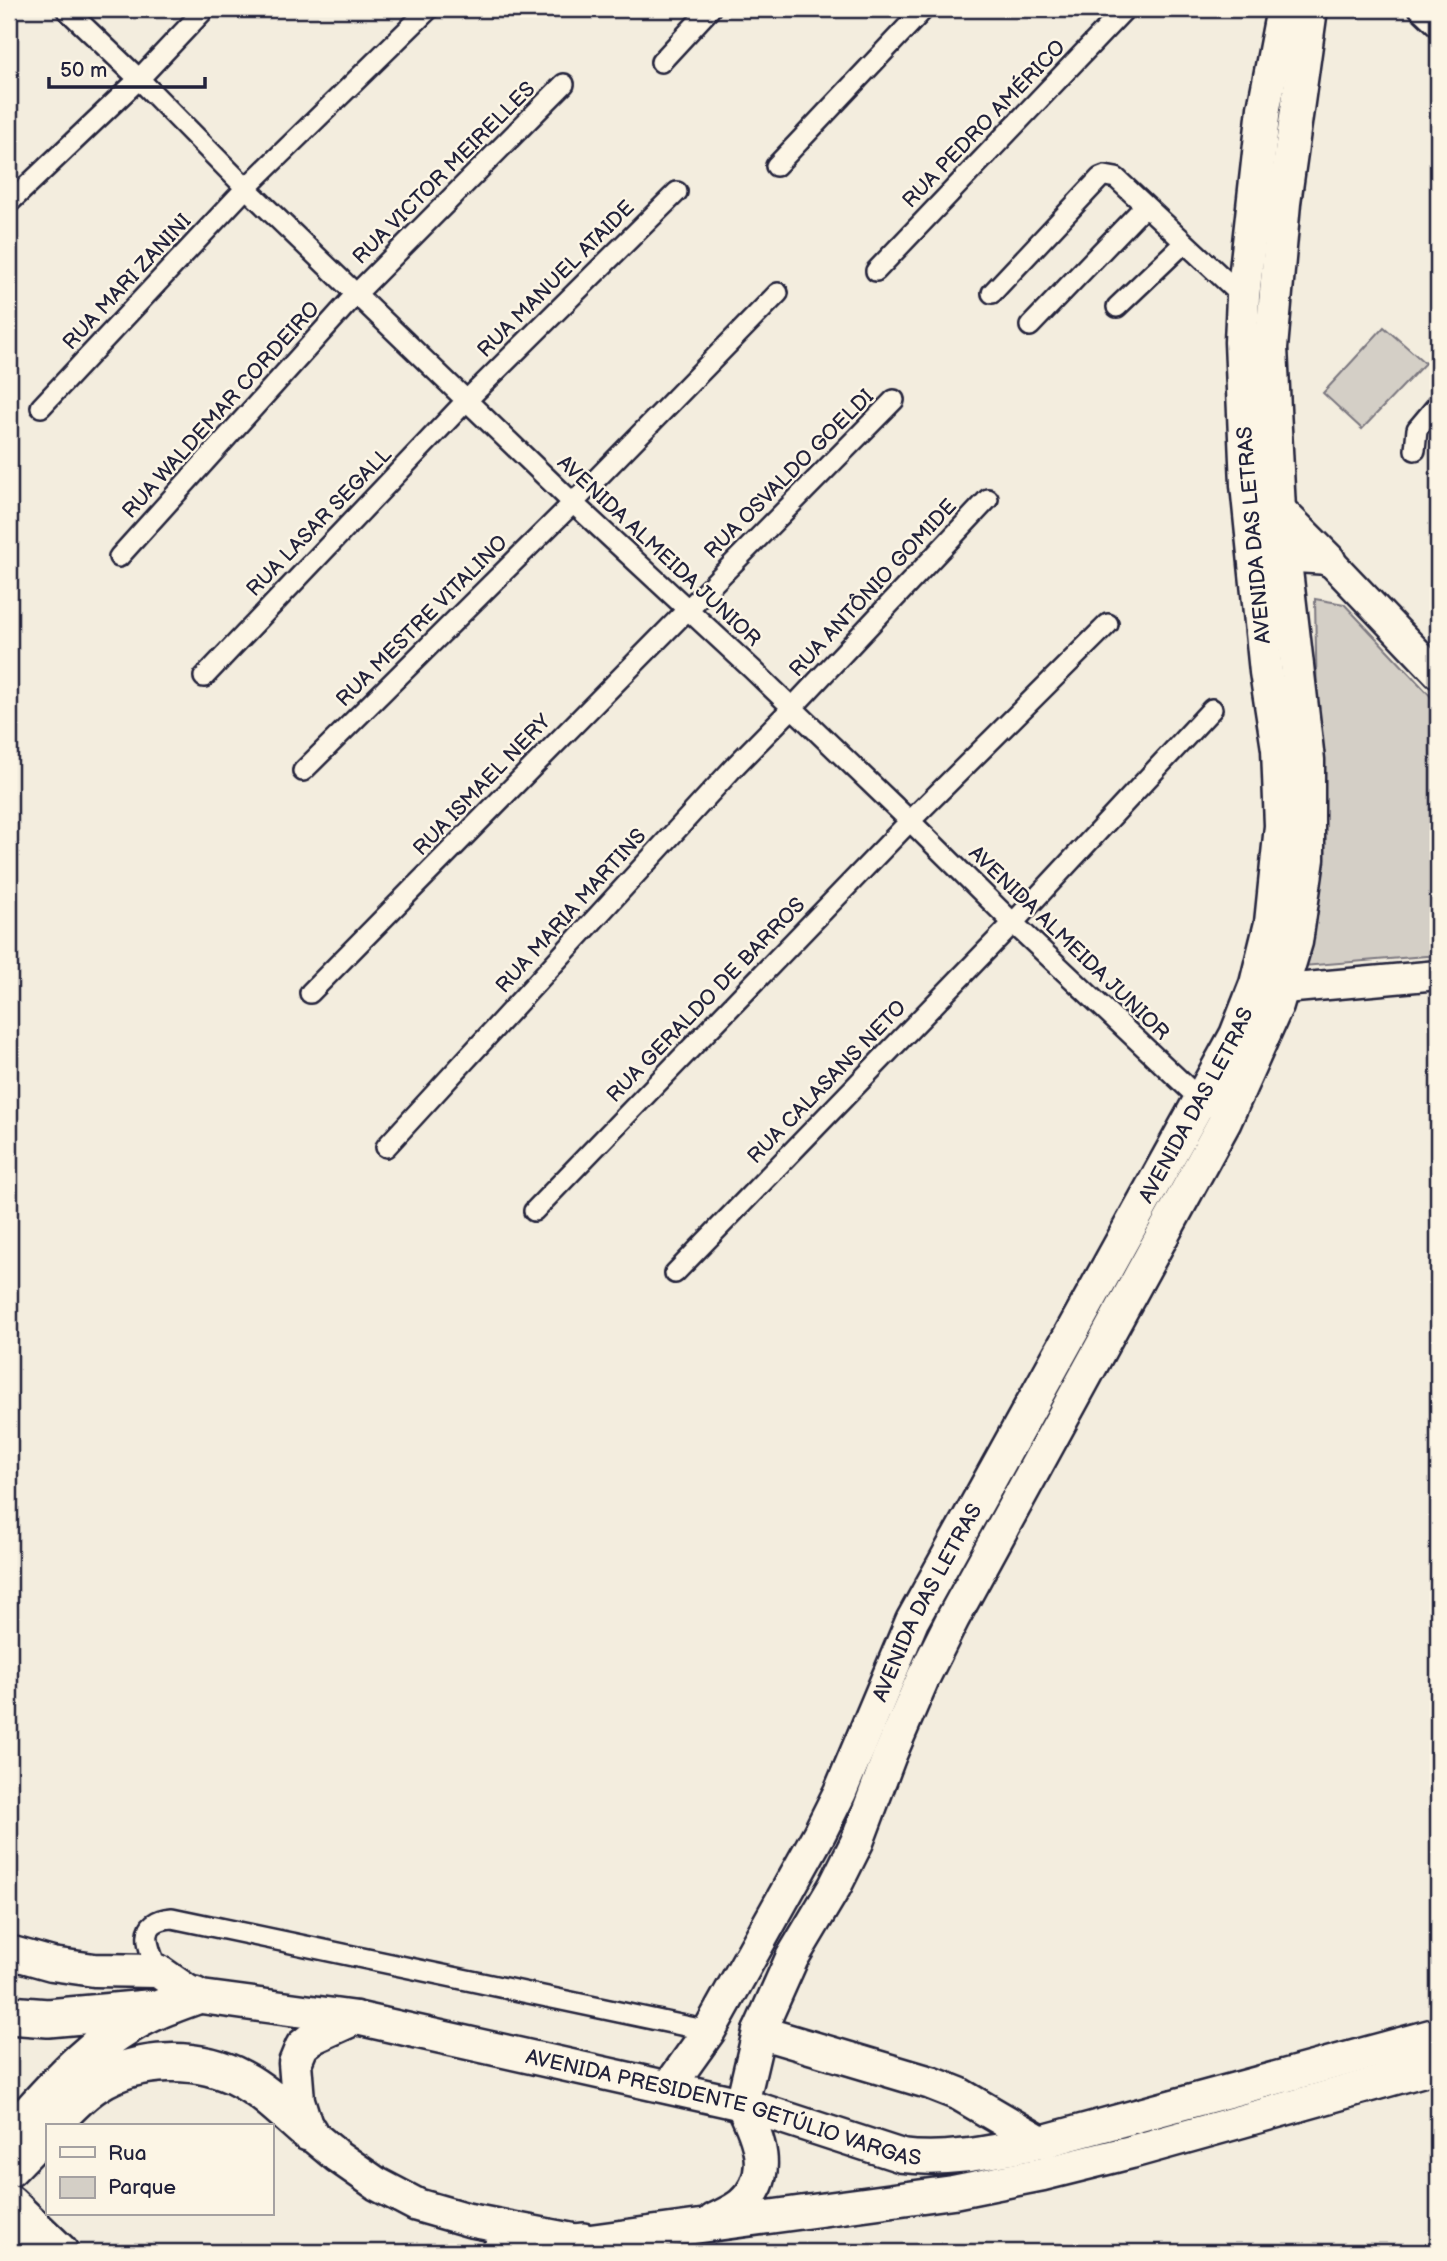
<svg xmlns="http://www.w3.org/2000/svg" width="1447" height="2261" font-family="'Balsamiq Sans',sans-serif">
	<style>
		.green { fill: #d4cfc6; stroke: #7b7880; stroke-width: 2 }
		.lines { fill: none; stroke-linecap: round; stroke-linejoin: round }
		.minor-casing { stroke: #22223b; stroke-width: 24 }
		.secondary-casing { stroke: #22223b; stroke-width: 33 }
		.primary-casing { stroke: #22223b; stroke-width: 37 }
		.motorway-casing { stroke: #22223b; stroke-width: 42 }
		.minor { stroke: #fcf5e5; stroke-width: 19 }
		.secondary { stroke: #fcf5e5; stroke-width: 28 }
		.primary { stroke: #fcf5e5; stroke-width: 32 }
		.motorway { stroke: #fcf5e5; stroke-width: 37 }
		.labels { text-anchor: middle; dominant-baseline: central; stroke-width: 5; stroke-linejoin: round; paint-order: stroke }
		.street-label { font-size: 21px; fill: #22223b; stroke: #fcf5e5 }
	</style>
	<rect width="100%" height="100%" fill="#f3edde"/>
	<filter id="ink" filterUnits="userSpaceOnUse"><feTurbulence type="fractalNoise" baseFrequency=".0143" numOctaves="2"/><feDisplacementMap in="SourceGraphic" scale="14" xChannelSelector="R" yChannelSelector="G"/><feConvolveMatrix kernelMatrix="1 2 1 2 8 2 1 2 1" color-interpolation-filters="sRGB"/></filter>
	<g filter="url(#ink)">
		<path class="green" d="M 1384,327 L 1425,363 L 1362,429 L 1323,393 Z
			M 1315,599 L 1344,604 L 1438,704 L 1438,955 L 1303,966 L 1319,810 Z"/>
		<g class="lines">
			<g class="minor-casing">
				<path id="minor" d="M 66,9 L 139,79 L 246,188 L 573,503 L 752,669 L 910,821 L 1013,923 L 1208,1107
					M 1419,9 L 1438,27
					M 661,62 L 710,9
					M 776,166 L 924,9
					M 9,203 L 139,79 L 205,9
					M 876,271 L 1125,9
					M 992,293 L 1100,178 L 1105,176 L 1116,178 L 1243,297
					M 1117,307 L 1183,244
					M 1030,326 L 1145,206
					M 41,407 L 246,188 L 429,9
					M 1415,450 L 1417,429 L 1438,404
					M 119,557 L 356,294 L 564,84
					M 204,677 L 467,400 L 677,192
					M 303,771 L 573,503 L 778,293
					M 310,993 L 894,400
					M 386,1147 L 735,766 L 792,708 L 988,499
					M 534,1211 L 910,821 L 1108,624
					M 675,1273 L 1013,923 L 1212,709
					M 158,1971 C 149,1949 135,1921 172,1918 L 709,2031"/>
			</g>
			<g class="secondary-casing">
				<path id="secondary" d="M 1264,566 L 1296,558 L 1329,560 L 1438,674
					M 1263,985 L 1284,989 L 1438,975"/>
			</g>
			<g class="primary-casing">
				<g id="primary">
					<path d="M 1279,510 L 1329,560"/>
					<path id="s1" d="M 9,1952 L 52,1964 L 94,1970 L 158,1971 L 194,1996 L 356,2018 L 742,2104 L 902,2156 C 949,2162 994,2151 1041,2142 L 1438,2034"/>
					<path d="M 356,2018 L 312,2038 L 302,2046 L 295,2063 L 298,2100 L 308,2132 L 337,2156 L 377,2184 L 417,2205 L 469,2220 L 583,2242 L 953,2192 L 1043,2174 L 1131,2152 L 1438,2066"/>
					<path d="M 759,2032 L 931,2083 L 959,2094 L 1041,2142"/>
					<path id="s2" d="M 669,2087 L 709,2031 L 819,1834 L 840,1792 L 912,1621 L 1236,1035 L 1256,984 L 1271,923 L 1281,826 L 1278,749 L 1266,672 L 1247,485 L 1241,342 L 1243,297 L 1264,108 L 1283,9"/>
					<path d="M 742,2104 L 759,2032 L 792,1958 L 835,1886 L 857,1842 L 889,1757 L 923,1678 L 953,1618 L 1225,1121 L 1277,1005 L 1296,942 L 1308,859 L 1308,760 L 1279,510 L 1271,348 L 1284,203 L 1311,9"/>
					<path d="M 714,2220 C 723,2215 734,2211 742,2204 C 775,2175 758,2136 742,2104"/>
				</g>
			</g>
			<g class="motorway-casing">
				<path id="motorway" d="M 9,2015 L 48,2018 L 147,2009
					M 50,2126 C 65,2111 79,2094 97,2083 C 138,2057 199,2056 241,2079 C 266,2092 287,2114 308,2132
					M 9,2137 C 51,2090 94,2038 153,2012 C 166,2006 180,2001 194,1996
					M 9,2168 L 47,2129
					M 9,2204 L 59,2252
					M 9,2246 L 15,2252
					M 501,2252 L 583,2242"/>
			</g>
			<use href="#minor" class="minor"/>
			<use href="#secondary" class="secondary"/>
			<use href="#primary" class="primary"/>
			<use href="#motorway" class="motorway"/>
		</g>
	</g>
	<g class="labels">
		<g class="street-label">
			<text transform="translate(984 124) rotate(-46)">RUA PEDRO AMÉRICO</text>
			<text transform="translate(444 173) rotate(-45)">RUA VICTOR MEIRELLES</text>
			<text transform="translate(556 279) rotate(-45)">RUA MANUEL ATAIDE</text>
			<text transform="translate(127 282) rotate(-47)">RUA MARI ZANINI</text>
			<text transform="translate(221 410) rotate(-48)">RUA WALDEMAR CORDEIRO</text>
			<text transform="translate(789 474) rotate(-45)">RUA OSVALDO GOELDI</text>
			<text transform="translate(319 522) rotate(-46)">RUA LASAR SEGALL</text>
			<text transform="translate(1254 535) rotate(-95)">AVENIDA DAS LETRAS</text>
			<text transform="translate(659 551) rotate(43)">AVENIDA ALMEIDA JUNIOR</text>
			<text transform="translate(873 588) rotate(-47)">RUA ANTÔNIO GOMIDE</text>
			<text transform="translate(422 621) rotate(-45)">RUA MESTRE VITALINO</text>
			<text transform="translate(482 785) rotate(-46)">RUA ISMAEL NERY</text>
			<text transform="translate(571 911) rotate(-48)">RUA MARIA MARTINS</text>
			<text transform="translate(1069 943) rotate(44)">AVENIDA ALMEIDA JUNIOR</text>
			<text transform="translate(706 1000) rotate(-46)">RUA GERALDO DE BARROS</text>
			<text transform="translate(827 1082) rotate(-46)">RUA CALASANS NETO</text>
			<text stroke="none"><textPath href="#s2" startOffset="1116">AVENIDA DAS LETRAS</textPath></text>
			<text stroke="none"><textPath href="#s2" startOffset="550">AVENIDA DAS LETRAS</textPath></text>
			<text stroke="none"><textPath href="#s1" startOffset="737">AVENIDA PRESIDENTE GETÚLIO VARGAS</textPath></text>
		</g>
	</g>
	<rect width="1447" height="2261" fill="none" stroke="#fcf5e5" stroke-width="35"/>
	<rect x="18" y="18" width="1412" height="2226" fill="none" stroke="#22223b" stroke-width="2.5" filter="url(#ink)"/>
	<rect x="46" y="2124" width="228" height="91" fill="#fcf5e5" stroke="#a5a1a1" stroke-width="2"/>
	<rect x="60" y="2147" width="35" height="10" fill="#fcf5e5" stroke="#a5a1a1" stroke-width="2"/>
	<text x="108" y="2160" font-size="21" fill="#22223b">Rua</text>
	<rect x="60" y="2177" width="35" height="21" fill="#d4cfc6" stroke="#a5a1a1" stroke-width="2"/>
	<text x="108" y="2194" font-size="21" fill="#22223b">Parque</text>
	<path d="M49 77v10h156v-10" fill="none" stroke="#22223b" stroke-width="3.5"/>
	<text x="60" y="77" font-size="21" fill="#22223b" stroke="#fcf5e5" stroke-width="5" paint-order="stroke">50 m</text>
</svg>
